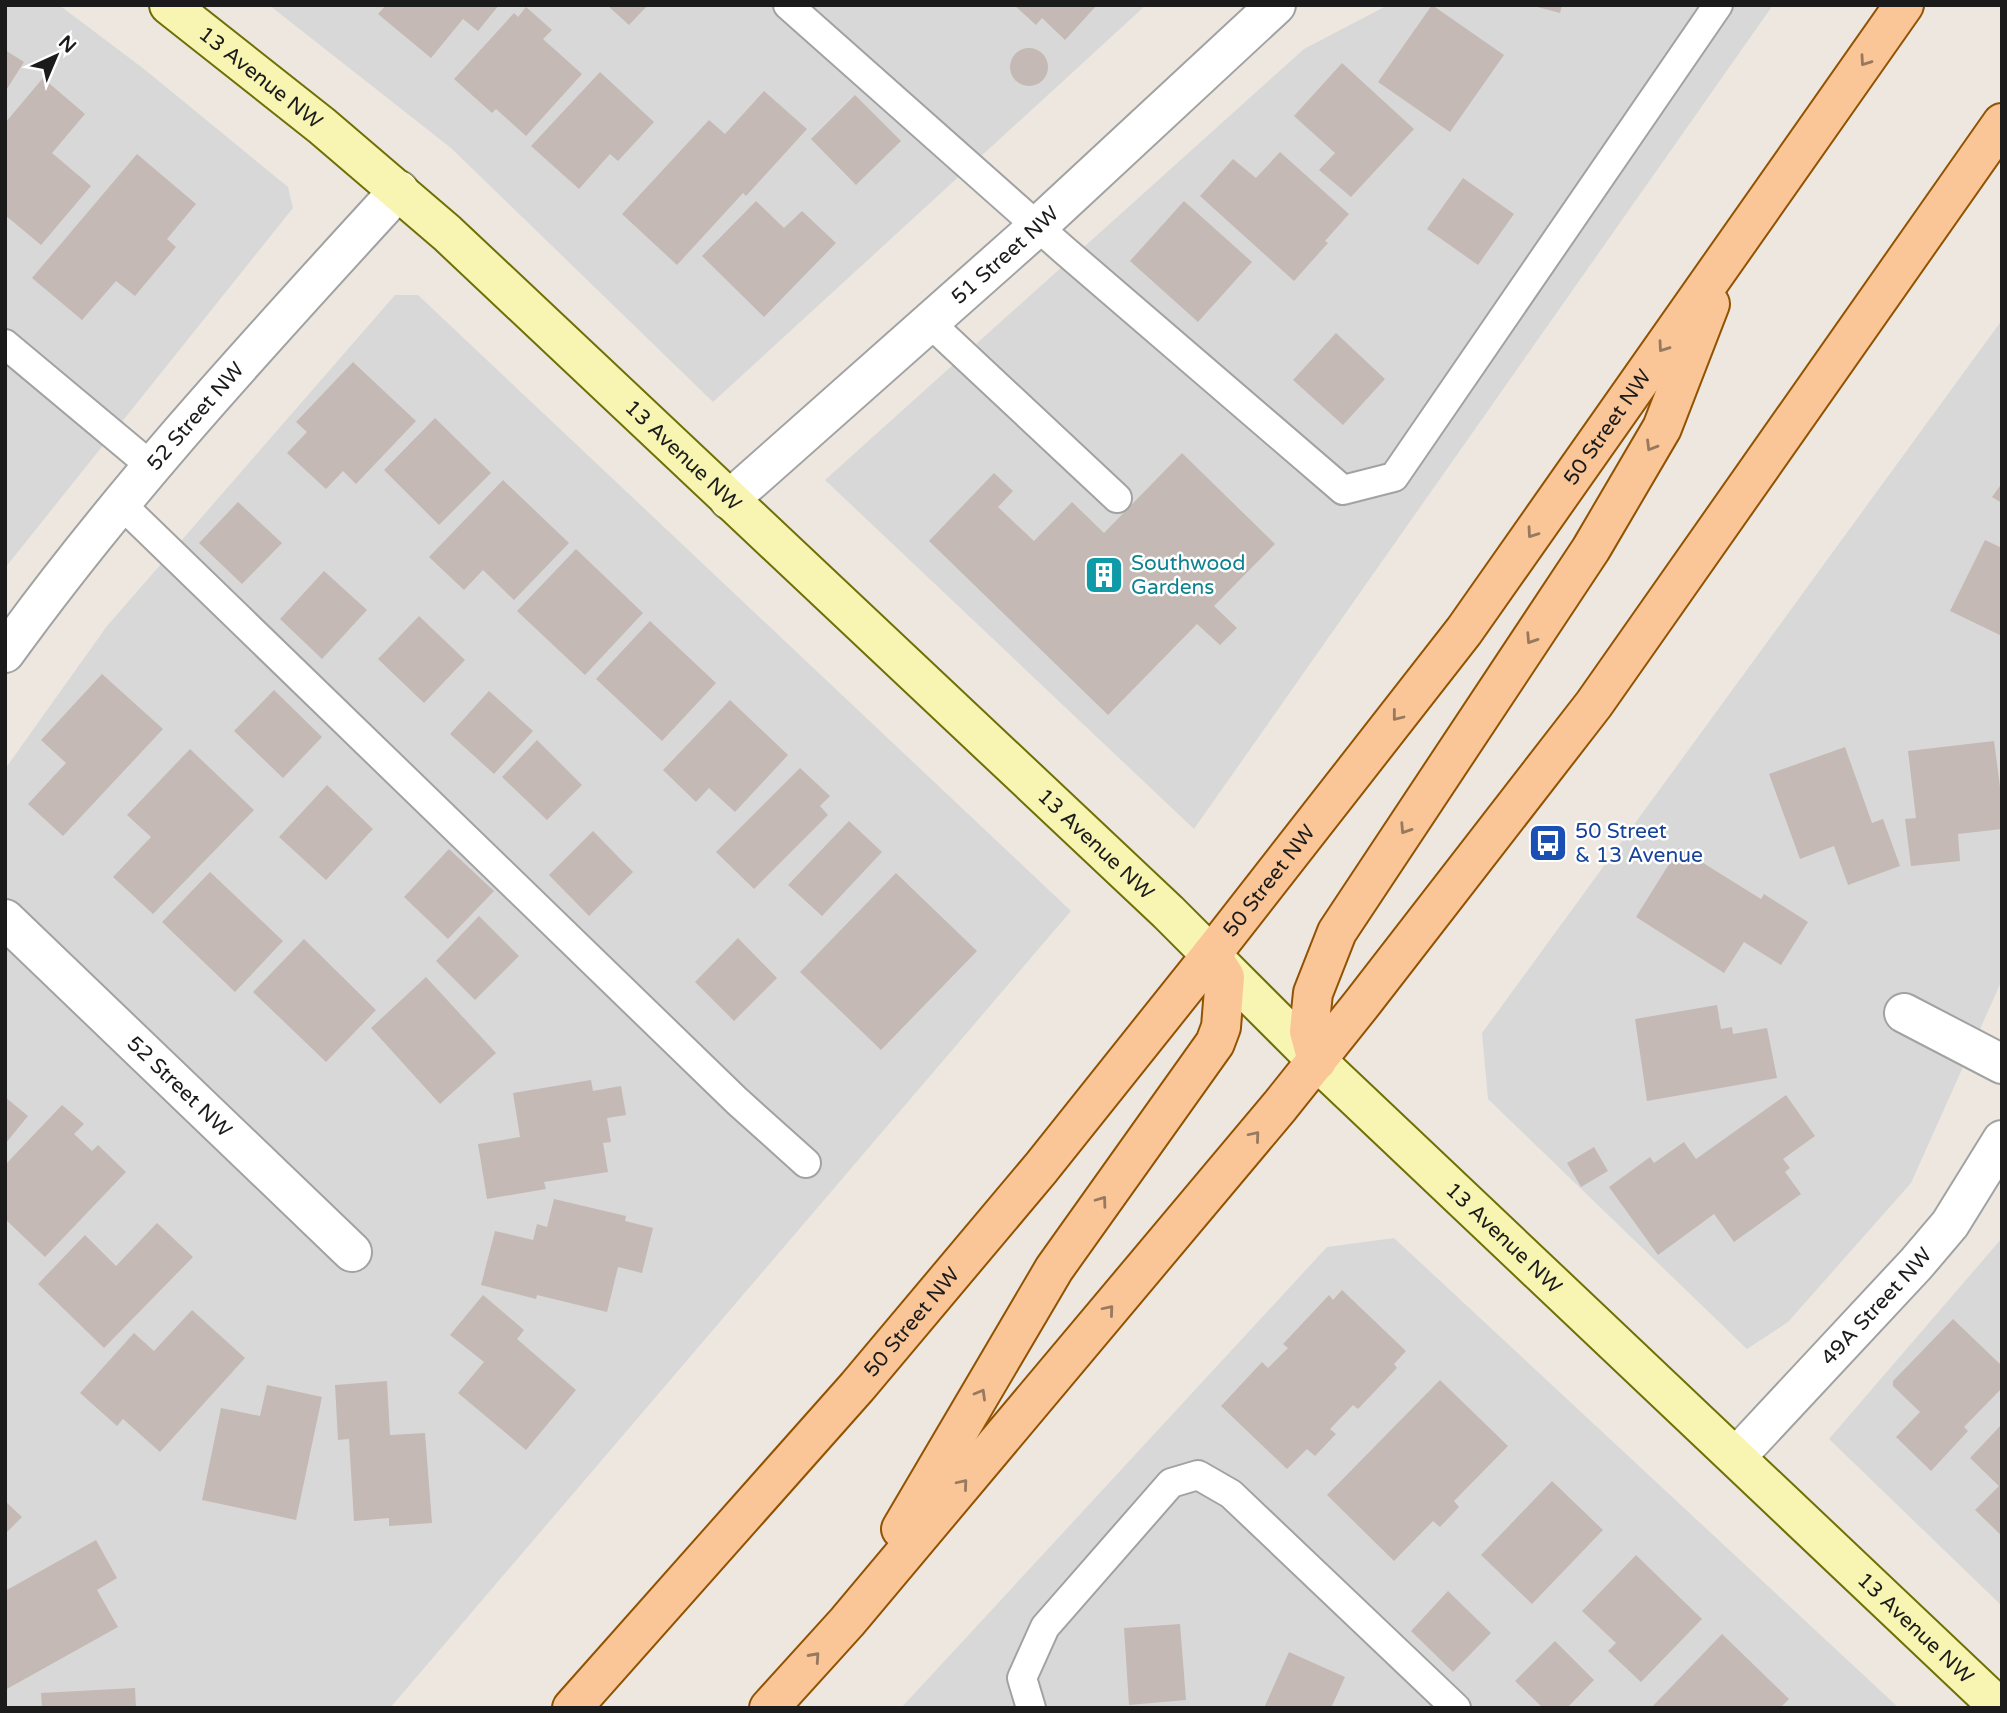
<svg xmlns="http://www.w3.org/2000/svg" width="2007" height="1713" font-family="'Varela Round',sans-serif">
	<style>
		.residential { fill: #d9d8d8 }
		.building { fill: #c4b9b4 }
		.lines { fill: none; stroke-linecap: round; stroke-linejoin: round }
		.lane-casing { stroke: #a2a2a2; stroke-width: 32 }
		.street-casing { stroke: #a2a2a2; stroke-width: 42 }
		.secondary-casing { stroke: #6e6f05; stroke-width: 42 }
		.primary-casing { stroke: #915301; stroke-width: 42 }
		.lane { stroke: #fff; stroke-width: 28 }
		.street { stroke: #fff; stroke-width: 38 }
		.secondary { stroke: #f8f5b3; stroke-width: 38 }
		.primary { stroke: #fbc697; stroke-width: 38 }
		.oneway { stroke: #96795f }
		.labels { text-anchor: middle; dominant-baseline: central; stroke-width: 5; stroke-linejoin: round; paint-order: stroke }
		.street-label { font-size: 21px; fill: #1b1b1b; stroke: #fff }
		.culture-label { font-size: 21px; fill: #0d838f; stroke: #fff; text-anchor: start }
		.transit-label { font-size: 21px; fill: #164399; stroke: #fff; text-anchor: start }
	</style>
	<rect width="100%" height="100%" fill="#ede7e0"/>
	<path class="residential" d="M 5,5 L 59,5 L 144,69 L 288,187 L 293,208 L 5,568 Z
		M 269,5 L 1146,5 L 713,402 L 451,148 Z
		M 1388,5 L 1773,5 L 1194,829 L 825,480 L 1304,49 Z
		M 395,295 L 418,295 L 1071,911 L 390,1708 L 5,1708 L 5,769 L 107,626 Z
		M 2002,320 L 2002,980 L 1911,1183 L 1788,1322 L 1747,1349 L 1488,1099 L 1482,1033 Z
		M 1394,1238 L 1899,1708 L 901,1708 L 1327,1247 Z
		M 2002,1238 L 2002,1606 L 1829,1439 Z"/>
	<path class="building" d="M 386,5 L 499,5 L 478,31 L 463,19 L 431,58 L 378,14 Z
		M 607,5 L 648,5 L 629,25 Z
		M 1014,5 L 1097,5 L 1065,40 L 1042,18 L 1036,25 Z
		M 1432,5 L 1504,55 L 1450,132 L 1378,82 Z
		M 1530,5 L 1562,5 L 1560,13 Z
		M 526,7 L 552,30 L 543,39 L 582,74 L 526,136 L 496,109 L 492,113 L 454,79 L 514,13 L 518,17 Z
		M1010 67a19 19 0 1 1 38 0a19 19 0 1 1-38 0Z
		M 5,50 L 24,62 L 5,92 Z
		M 1342,63 L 1414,129 L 1351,197 L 1319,170 L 1335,153 L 1294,116 Z
		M 600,72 L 654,122 L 618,161 L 610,154 L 579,189 L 531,146 Z
		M 43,78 L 85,114 L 52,153 L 91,186 L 41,245 L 5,215 L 5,123 Z
		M 764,91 L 807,129 L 746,196 L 743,193 L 677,265 L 622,214 L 709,120 L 725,134 Z
		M 855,95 L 901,141 L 856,185 L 811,139 Z
		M 1280,152 L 1349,214 L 1325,241 L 1328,243 L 1294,281 L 1200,196 L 1233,159 L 1256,178 Z
		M 137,154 L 196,204 L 167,239 L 176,247 L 135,296 L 116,281 L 82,320 L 32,278 Z
		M 1463,178 L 1514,214 L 1478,265 L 1427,229 Z
		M 756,201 L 784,228 L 802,211 L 836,243 L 764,317 L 702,256 Z
		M 1184,201 L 1252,262 L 1198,322 L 1130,261 Z
		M 1336,333 L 1385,379 L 1343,425 L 1293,380 Z
		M 353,362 L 416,421 L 356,484 L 343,471 L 326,489 L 287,453 L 307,432 L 296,422 Z
		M 435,418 L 491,473 L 439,525 L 384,470 Z
		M 1182,453 L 1275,544 L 1214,606 L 1237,628 L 1220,645 L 1197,624 L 1108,715 L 929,541 L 994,473 L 1013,491 L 998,507 L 1034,541 L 1072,502 L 1104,533 Z
		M 503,480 L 569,543 L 514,600 L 483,570 L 464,590 L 429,557 Z
		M 2002,483 L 2002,503 L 1992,497 Z
		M 238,502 L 282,543 L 242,584 L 199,543 Z
		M 1985,540 L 2002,548 L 2002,636 L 1950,611 Z
		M 576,549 L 643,613 L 585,675 L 517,611 Z
		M 324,571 L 367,610 L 322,659 L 280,619 Z
		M 419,616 L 465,660 L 424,703 L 378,659 Z
		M 650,621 L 716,683 L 662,741 L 596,679 Z
		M 102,674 L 163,729 L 63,836 L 28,804 L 66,763 L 41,740 Z
		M 274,690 L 322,737 L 283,778 L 234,731 Z
		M 489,691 L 533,731 L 494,774 L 450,734 Z
		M 730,700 L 788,755 L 735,812 L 709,788 L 696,802 L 663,770 Z
		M 537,740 L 582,785 L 547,820 L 502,777 Z
		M 1994,741 L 2002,802 L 2002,829 L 1958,834 L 1960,861 L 1911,866 L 1905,819 L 1916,818 L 1908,751 Z
		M 1845,747 L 1872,823 L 1883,819 L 1900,866 L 1848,885 L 1834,846 L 1800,859 L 1769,774 Z
		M 190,749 L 254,810 L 153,914 L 113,877 L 151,837 L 127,815 Z
		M 800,768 L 830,796 L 820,806 L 828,815 L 754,889 L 716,852 Z
		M 327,785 L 373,829 L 326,880 L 279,837 Z
		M 849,821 L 882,852 L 822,916 L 788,885 Z
		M 593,831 L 633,872 L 589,916 L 549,875 Z
		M 1679,848 L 1761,899 L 1764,894 L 1808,922 L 1781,965 L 1744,942 L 1724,973 L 1636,917 Z
		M 449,849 L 494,891 L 448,939 L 404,897 Z
		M 210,872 L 283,941 L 235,992 L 162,922 Z
		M 896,873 L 977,951 L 881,1050 L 800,972 Z
		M 479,916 L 519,956 L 475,1000 L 436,961 Z
		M 738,938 L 777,978 L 734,1021 L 695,982 Z
		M 304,939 L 376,1010 L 326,1062 L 253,992 Z
		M 426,977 L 496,1053 L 440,1104 L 371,1028 Z
		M 1717,1005 L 1721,1029 L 1732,1027 L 1733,1034 L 1767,1028 L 1777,1078 L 1647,1101 L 1635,1019 Z
		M 591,1080 L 593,1091 L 621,1086 L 626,1115 L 607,1118 L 611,1142 L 603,1143 L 608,1172 L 544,1182 L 546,1189 L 487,1199 L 478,1144 L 520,1137 L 513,1093 Z
		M 1786,1095 L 1815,1136 L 1783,1159 L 1790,1168 L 1785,1172 L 1801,1194 L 1734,1242 L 1714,1214 L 1658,1255 L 1609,1187 L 1650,1157 L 1654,1163 L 1684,1142 L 1696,1159 Z
		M 5,1097 L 28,1116 L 5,1144 Z
		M 62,1105 L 84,1124 L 74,1134 L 92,1151 L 98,1145 L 126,1172 L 45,1257 L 5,1219 L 5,1165 Z
		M 1594,1147 L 1608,1171 L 1581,1187 L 1567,1163 Z
		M 554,1199 L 626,1216 L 625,1221 L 653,1228 L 642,1273 L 618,1267 L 607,1312 L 537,1295 L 536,1299 L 481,1285 L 495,1231 L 533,1240 L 537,1224 L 547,1227 Z
		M 157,1223 L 193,1257 L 104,1348 L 38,1284 L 85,1235 L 116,1266 Z
		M 1342,1290 L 1406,1351 L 1394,1364 L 1397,1368 L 1358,1409 L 1353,1405 L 1330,1429 L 1336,1434 L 1315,1456 L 1307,1449 L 1287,1469 L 1221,1406 L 1262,1362 L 1268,1368 L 1288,1348 L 1283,1344 L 1329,1295 L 1333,1300 Z
		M 483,1295 L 524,1330 L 517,1339 L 576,1390 L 526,1450 L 458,1393 L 484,1362 L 450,1335 Z
		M 192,1310 L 245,1358 L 160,1452 L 123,1419 L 117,1426 L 80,1393 L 134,1333 L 154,1351 Z
		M 1953,1319 L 2002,1366 L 2002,1388 L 1964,1427 L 1968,1431 L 1931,1471 L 1896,1437 L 1920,1412 L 1893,1386 L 1893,1381 Z
		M 1440,1380 L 1508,1446 L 1454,1501 L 1459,1507 L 1440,1527 L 1433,1521 L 1394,1561 L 1327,1495 Z
		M 387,1381 L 390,1435 L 425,1433 L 432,1523 L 389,1526 L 389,1518 L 354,1521 L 349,1439 L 338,1440 L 335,1385 Z
		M 267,1385 L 322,1397 L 296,1520 L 202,1500 L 221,1408 L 260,1416 Z
		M 2002,1424 L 2002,1536 L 1975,1510 L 1999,1486 L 1970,1458 Z
		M 1552,1481 L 1603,1530 L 1532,1604 L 1481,1555 Z
		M 5,1501 L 22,1517 L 5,1534 Z
		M 96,1540 L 117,1578 L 97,1590 L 118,1627 L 5,1690 L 5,1591 Z
		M 1636,1555 L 1702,1619 L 1641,1682 L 1608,1651 L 1616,1643 L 1582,1611 Z
		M 1448,1591 L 1491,1633 L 1453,1672 L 1411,1631 Z
		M 1180,1624 L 1186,1700 L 1129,1705 L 1124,1628 Z
		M 1722,1634 L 1789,1699 L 1780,1708 L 1651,1708 Z
		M 1555,1641 L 1594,1680 L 1567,1708 L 1543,1708 L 1515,1681 Z
		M 1289,1652 L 1345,1677 L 1331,1708 L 1264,1708 Z
		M 135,1688 L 136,1708 L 42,1708 L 41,1693 Z"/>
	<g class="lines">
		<g class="lane-casing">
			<path id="lane" d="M 788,5 L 1064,250 L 1343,490 L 1394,477 L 1718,5
				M 930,323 L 1117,498
				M 5,344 L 151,466
				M 120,503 L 737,1101 L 806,1163
				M 1031,1708 L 1022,1678 L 1045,1627 L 1171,1483 L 1198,1475 L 1231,1494 L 1456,1708"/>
		</g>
		<g class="street-casing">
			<g id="street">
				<path id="s1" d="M 729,500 L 1038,226 L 1276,5"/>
				<path id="s2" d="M 5,653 C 124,488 262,340 399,190"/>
				<path id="s3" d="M 5,919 L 352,1252"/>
				<path d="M 1904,1013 L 2002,1064"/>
				<path id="s4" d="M 1736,1457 L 1916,1264 L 1950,1224 L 2002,1140"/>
			</g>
		</g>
		<g class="secondary-casing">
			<g id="secondary">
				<path id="s5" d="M 169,5 L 322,126 L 447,233 L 1168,912 L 1317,1061 L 2000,1708"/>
			</g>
		</g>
		<g class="primary-casing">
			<g id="primary">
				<path d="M 1317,1061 L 1309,1031 L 1313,993 L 1337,932 L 1591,549 L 1662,428 L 1710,304"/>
				<path d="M 901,1529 L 1054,1269 L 1215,1043 L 1221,1027 L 1225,977 L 1211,955"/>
				<path id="s6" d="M 572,1708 L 857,1387 L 1041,1168 L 1211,955 L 1464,631 L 1904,5"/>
				<path d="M 769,1708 L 847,1622 L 1280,1106 L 1360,1006 L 1594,704 L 2002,123"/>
			</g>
		</g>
		<use href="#lane" class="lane"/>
		<use href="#street" class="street"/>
		<use href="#secondary" class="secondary"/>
		<use href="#primary" class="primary"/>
	</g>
	<defs><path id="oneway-chevron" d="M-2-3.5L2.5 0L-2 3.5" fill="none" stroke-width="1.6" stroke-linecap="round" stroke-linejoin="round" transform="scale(1.75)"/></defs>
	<g class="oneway">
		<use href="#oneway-chevron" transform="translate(1865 61) rotate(125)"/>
		<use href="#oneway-chevron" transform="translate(1663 347) rotate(125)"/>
		<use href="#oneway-chevron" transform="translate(1651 446) rotate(121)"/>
		<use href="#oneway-chevron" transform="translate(1532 533) rotate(125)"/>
		<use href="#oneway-chevron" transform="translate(1531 639) rotate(123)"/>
		<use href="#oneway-chevron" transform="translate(1397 716) rotate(128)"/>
		<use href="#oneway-chevron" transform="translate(1405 829) rotate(123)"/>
		<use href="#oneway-chevron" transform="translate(1255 1136) rotate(-50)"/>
		<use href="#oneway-chevron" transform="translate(1102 1201) rotate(-54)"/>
		<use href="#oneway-chevron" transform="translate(1109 1310) rotate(-50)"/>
		<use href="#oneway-chevron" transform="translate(981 1394) rotate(-60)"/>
		<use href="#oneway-chevron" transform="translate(963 1484) rotate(-50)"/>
		<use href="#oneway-chevron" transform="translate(815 1657) rotate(-48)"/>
	</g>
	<defs>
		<g id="building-square" transform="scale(2.0125)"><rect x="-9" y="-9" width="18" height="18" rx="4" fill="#0f9aa8" stroke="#fff"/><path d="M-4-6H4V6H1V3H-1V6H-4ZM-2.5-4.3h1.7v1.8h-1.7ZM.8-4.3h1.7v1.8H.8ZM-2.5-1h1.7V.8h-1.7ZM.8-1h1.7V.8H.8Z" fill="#fff"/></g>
		<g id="bus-square" transform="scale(2.0125)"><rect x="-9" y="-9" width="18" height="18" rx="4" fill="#1a4fb4" stroke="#fff"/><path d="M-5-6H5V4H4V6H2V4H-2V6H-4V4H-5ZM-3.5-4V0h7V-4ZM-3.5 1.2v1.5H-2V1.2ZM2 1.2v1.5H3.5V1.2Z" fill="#fff"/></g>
	</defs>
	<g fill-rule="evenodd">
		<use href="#building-square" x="1104" y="575"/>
		<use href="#bus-square" x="1548" y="843"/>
	</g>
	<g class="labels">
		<g class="street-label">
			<text stroke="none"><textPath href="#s5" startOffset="117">13 Avenue NW</textPath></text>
			<text stroke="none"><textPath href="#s1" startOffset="369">51 Street NW</textPath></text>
			<text stroke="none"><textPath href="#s2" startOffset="304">52 Street NW</textPath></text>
			<text stroke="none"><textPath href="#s6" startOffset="1648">50 Street NW</textPath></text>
			<text stroke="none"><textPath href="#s5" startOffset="684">13 Avenue NW</textPath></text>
			<text stroke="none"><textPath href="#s5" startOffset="1251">13 Avenue NW</textPath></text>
			<text stroke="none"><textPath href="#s6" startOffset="1082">50 Street NW</textPath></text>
			<text stroke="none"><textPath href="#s3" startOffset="242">52 Street NW</textPath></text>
			<text stroke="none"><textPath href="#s5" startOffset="1818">13 Avenue NW</textPath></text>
			<text stroke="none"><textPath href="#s4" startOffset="206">49A Street NW</textPath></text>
			<text stroke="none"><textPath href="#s6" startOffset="514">50 Street NW</textPath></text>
			<text stroke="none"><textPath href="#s5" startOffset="2385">13 Avenue NW</textPath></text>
		</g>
		<g class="culture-label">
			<text x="1131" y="563">Southwood<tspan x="1131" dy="24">Gardens</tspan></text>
		</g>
		<g class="transit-label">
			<text x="1575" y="831">50 Street<tspan x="1575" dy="24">&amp; 13 Avenue</tspan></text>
		</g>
	</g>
	<rect width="2007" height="1713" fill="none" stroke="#1b1b1b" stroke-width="14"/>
	<g transform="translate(56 56) rotate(44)" stroke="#ffffff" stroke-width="5" paint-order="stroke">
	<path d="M0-5L12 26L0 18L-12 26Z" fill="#1b1b1b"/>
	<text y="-10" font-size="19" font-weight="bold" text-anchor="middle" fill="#1b1b1b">N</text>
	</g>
</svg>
